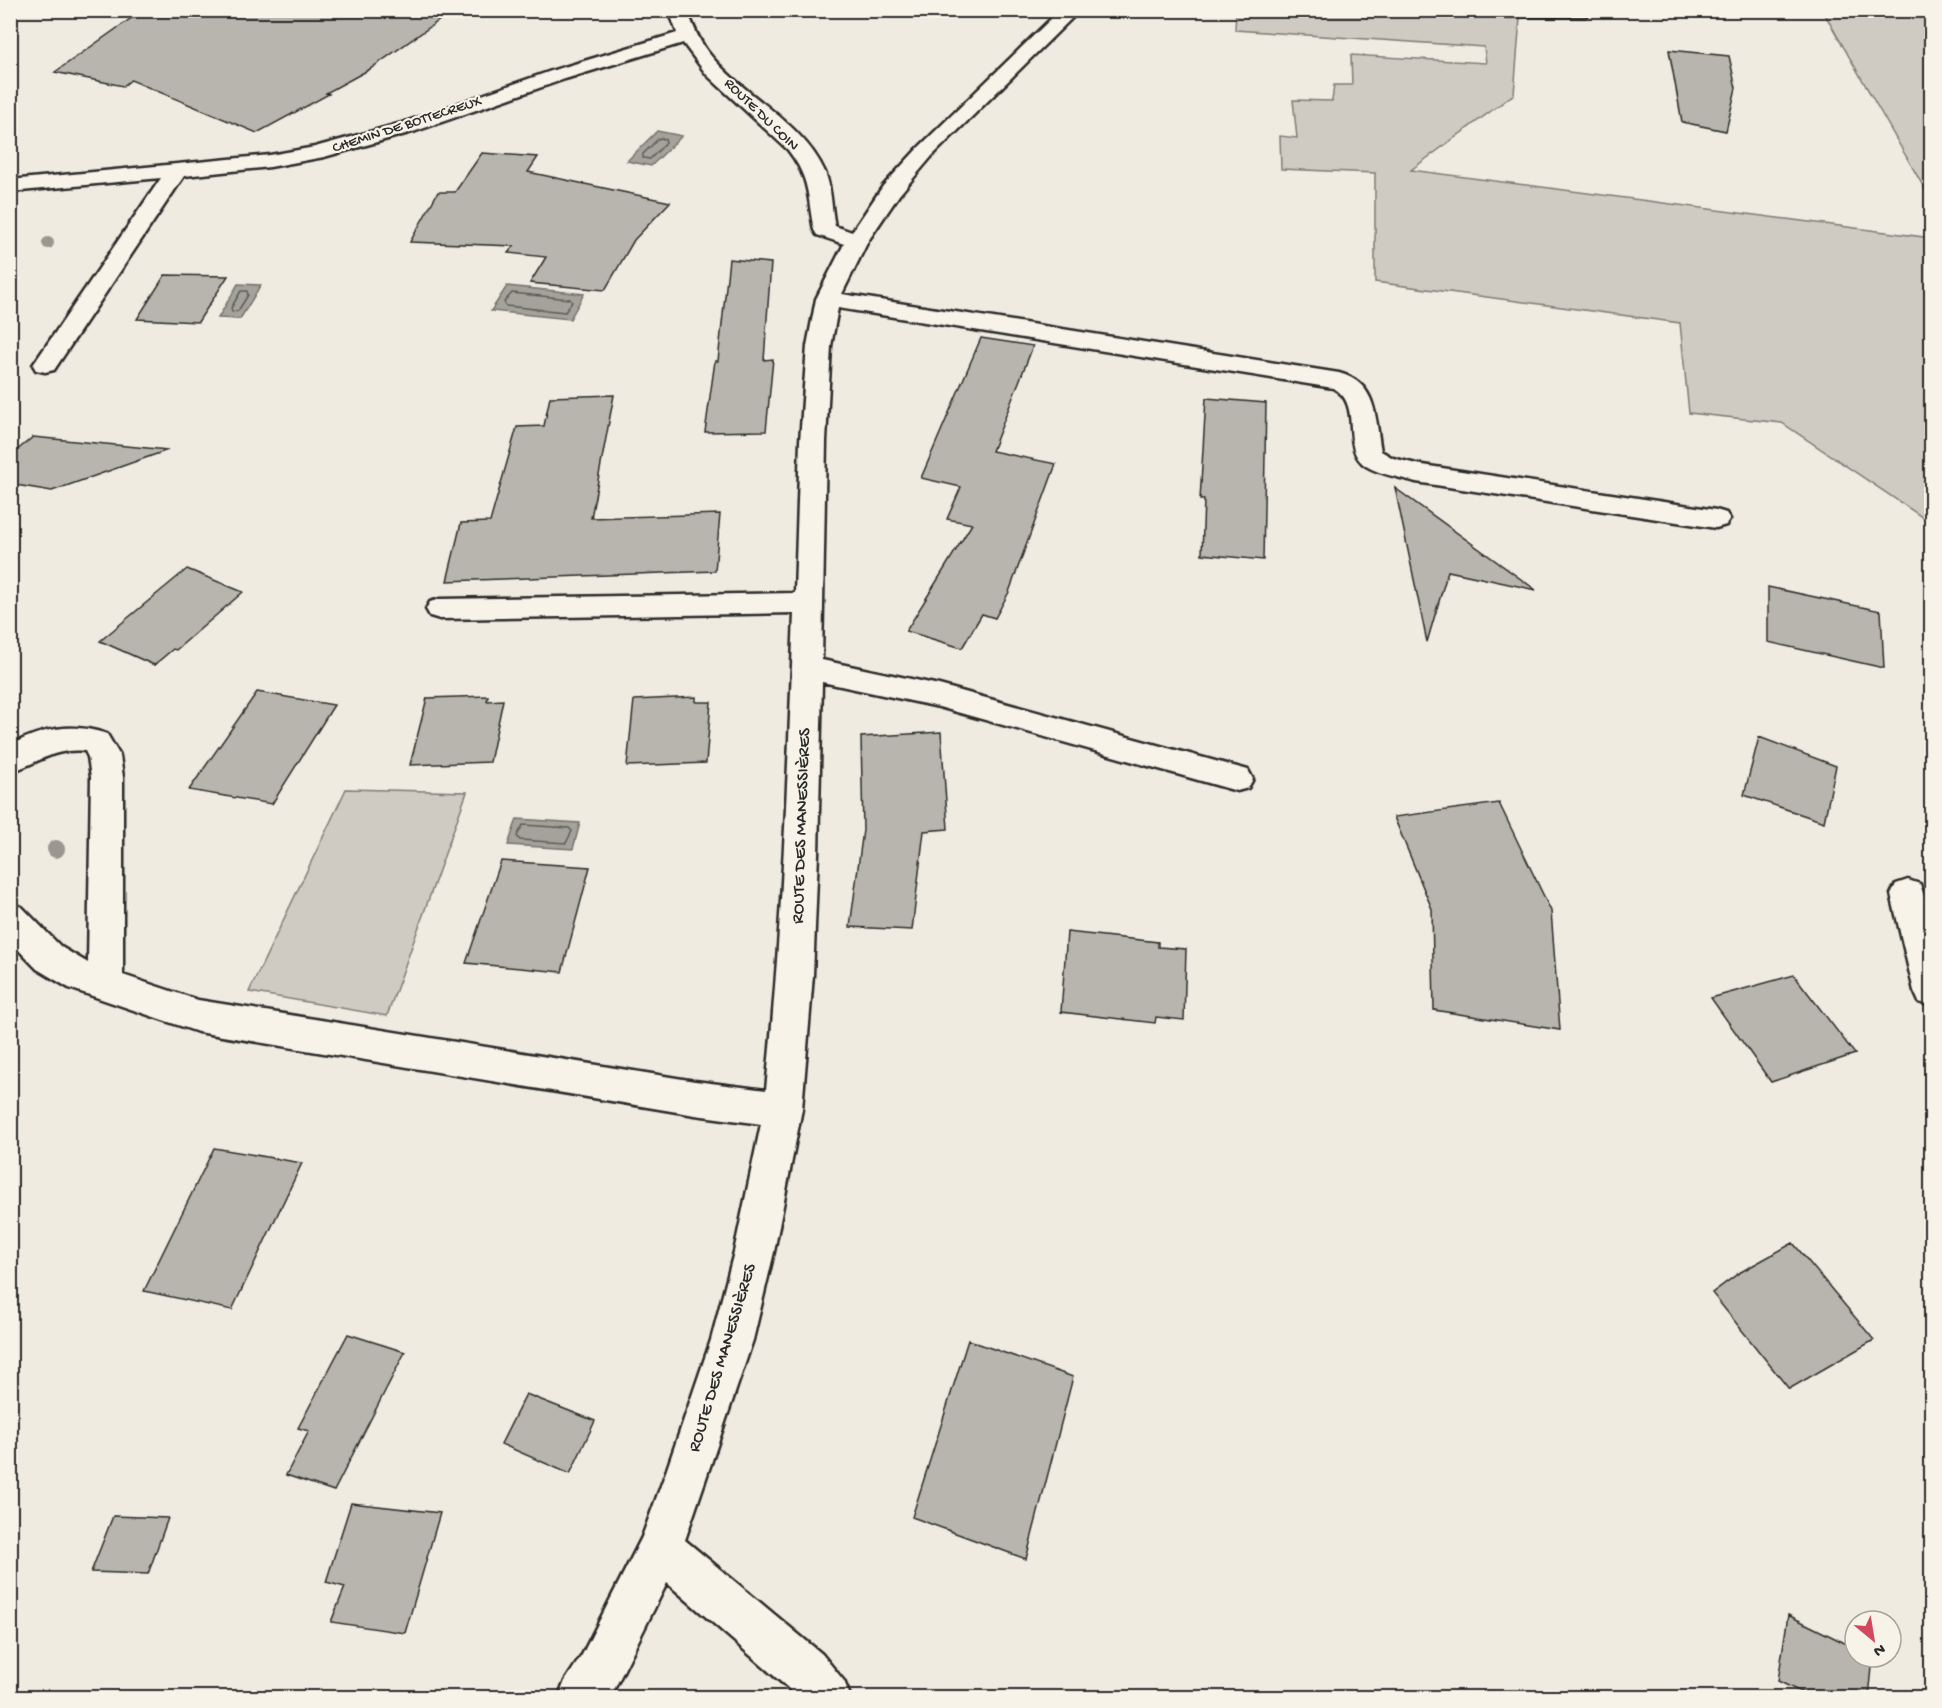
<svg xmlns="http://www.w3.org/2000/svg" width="1942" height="1708" font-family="'Gochi Hand',sans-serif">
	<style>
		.green { fill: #cfcbc2; stroke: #7d7b76; stroke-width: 1.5 }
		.water { fill: #a4a29a; stroke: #74726e; stroke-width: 1.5 }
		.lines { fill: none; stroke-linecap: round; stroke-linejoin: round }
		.shore { stroke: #5b5b57; stroke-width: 1.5 }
		.building { fill: #b8b5ae; stroke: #2b2b2b; stroke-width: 1.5 }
		.minor-casing { stroke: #2b2b2b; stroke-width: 5 }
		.minor { fill: #f7f3e8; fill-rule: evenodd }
		.tree { fill: #9a9791 }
		.labels { text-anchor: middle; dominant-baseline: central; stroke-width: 4.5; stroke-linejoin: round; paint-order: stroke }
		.far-street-label { font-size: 15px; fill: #2b2b2b; stroke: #f7f3e8 }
		.street-label { font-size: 18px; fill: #2b2b2b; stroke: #f7f3e8 }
	</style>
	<rect width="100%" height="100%" fill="#efebe0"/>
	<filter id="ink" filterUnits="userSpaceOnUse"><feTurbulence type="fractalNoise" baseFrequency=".0167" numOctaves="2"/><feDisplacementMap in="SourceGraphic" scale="12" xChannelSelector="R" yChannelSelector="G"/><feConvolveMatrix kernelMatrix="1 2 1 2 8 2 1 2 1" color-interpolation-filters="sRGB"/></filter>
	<g filter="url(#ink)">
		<path class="green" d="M 1236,11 L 1365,10 L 1520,18 L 1514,94 L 1411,170 L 1931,238 L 1931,523 L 1782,423 L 1689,413 L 1680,323 L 1375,282 L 1375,173 L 1281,169 L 1280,136 L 1297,138 L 1293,100 L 1332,101 L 1334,85 L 1352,85 L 1351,55 L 1486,63 L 1484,47 L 1235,30 Z
			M 1823,11 L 1931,11 L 1931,210 L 1927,193 Z
			M 346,789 L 467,792 L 387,1016 L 249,992 Z"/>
		<path class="water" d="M 657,131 L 682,136 L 651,166 L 627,161 Z
			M 238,284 L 261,285 L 240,319 L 218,318 Z
			M 507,286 L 584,294 L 570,319 L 491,311 Z
			M 517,819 L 580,823 L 573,849 L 508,845 Z"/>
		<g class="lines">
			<path class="shore" d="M 659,138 L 665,139 L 666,143 L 650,159 L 643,158 L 643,154 Z
				M 241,291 L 247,291 L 248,295 L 238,311 L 232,312 L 231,308 Z
				M 512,293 L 570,299 L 572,302 L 565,312 L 506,306 L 504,302 Z
				M 523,825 L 569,828 L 572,831 L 566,843 L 520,840 L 517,836 Z"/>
		</g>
		<path class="building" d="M 143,10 L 454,10 L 370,69 L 326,93 L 329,94 L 257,133 L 131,80 L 123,86 L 55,72 Z
			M 1669,50 L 1729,56 L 1736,88 L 1726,131 L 1682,122 Z
			M 482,153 L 538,157 L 528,172 L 670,202 L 634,240 L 605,290 L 530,283 L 546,257 L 508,253 L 514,246 L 410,242 L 438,192 L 455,192 Z
			M 729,259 L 771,263 L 764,360 L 773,359 L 766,431 L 705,432 L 715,361 L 718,361 Z
			M 165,275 L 228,276 L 198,322 L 137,319 Z
			M 981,338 L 1033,346 L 992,451 L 1056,464 L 1009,592 L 995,618 L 982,614 L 962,648 L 906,631 L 972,524 L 947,519 L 961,487 L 921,478 Z
			M 614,395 L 591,518 L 720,514 L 715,571 L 447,581 L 461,523 L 490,522 L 517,427 L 544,426 L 550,397 Z
			M 1206,398 L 1266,403 L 1263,560 L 1202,554 L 1204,500 L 1200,500 Z
			M 33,437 L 168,450 L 52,491 L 10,484 L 10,456 Z
			M 1395,488 L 1536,590 L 1448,571 L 1427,642 Z
			M 187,569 L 243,592 L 176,650 L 173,649 L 154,665 L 100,641 Z
			M 1768,587 L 1881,611 L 1884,668 L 1768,642 Z
			M 257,692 L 334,705 L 272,804 L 189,790 Z
			M 488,696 L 487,701 L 503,700 L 490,762 L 410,765 L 427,698 Z
			M 696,697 L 696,702 L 711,702 L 706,763 L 627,766 L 634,700 Z
			M 941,732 L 948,829 L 924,831 L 912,930 L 850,927 L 863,830 L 861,737 Z
			M 1759,737 L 1836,766 L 1824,822 L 1744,795 Z
			M 1499,803 L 1551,911 L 1560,1030 L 1434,1010 L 1432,909 L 1394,817 Z
			M 501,861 L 590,867 L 562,972 L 466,963 Z
			M 1067,932 L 1158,942 L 1158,947 L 1186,949 L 1184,1020 L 1156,1017 L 1155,1023 L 1061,1012 Z
			M 1794,975 L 1855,1054 L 1771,1082 L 1711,998 Z
			M 214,1148 L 302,1163 L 232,1310 L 144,1291 Z
			M 1793,1243 L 1874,1340 L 1789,1389 L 1712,1293 L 1739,1273 Z
			M 348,1334 L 405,1352 L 334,1491 L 286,1475 L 309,1431 L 298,1428 Z
			M 968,1340 L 1073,1377 L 1026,1559 L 912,1517 Z
			M 526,1394 L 595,1421 L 570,1474 L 501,1444 Z
			M 351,1503 L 440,1513 L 405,1633 L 331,1622 L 345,1587 L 326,1582 Z
			M 113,1516 L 168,1518 L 148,1574 L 91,1572 Z
			M 1788,1615 L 1855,1648 L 1855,1657 L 1873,1657 L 1869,1698 L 1813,1698 L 1778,1681 Z"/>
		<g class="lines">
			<g class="minor-casing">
				<path id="minor" d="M 669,10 L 687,10 C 693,25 698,39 707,51 C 741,95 802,121 825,172 C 832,189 831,208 835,226 L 852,232 L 883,186 L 918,148 L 1060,10 L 1080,10 L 932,156 L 899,195 L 868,241 L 842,294 L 1339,373 C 1378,383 1375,419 1381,451 L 1393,458 L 1416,464 L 1716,510 L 1726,513 L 1730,519 L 1726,525 L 1716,528 L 1416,482 C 1400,477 1380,475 1366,466 C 1339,448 1364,404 1333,388 L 838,308 L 831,346 L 826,441 L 822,660 L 939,685 L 1237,767 L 1248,770 L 1253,779 L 1248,788 L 1237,791 L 939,707 L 822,682 L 818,854 L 813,975 L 802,1109 L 774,1252 L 753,1340 L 685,1540 L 822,1654 L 844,1681 L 851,1698 L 796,1698 L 788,1688 L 667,1583 L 610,1698 L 558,1698 L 565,1681 L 582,1655 L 642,1537 L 667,1469 L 711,1340 L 734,1252 L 761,1124 L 695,1115 L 198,1032 L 69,988 L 37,969 L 10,941 L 10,903 L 22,907 L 61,947 L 88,963 L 91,777 L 88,757 L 85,751 C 53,748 39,763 10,772 L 10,745 C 44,728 71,722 107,734 L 120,756 L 123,777 L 123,975 L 198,1000 L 695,1081 L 766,1090 C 782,931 788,773 794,613 L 440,619 L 430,616 L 426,609 L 430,602 L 440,599 L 795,593 L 800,441 L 807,346 L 816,299 L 844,244 L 817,235 L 814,230 C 807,196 811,180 788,150 L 707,75 L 683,43 L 565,79 L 416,131 L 324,157 L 270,167 L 184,176 L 54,370 L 45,372 L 36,370 L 33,365 L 161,178 L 10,192 L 10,180 L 270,155 L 315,147 L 402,123 L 551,71 L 677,33 Z
					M 1487,10 L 1594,10 L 1585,16 L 1496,16 Z
					M 1908,880 L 1920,884 L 1932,920 L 1932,1006 L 1919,1002 L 1914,991 L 1891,894 L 1896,884 Z"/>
			</g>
			<use href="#minor" class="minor"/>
		</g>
		<g class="tree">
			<circle cx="48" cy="243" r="6"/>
			<circle cx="56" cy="849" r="9"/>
		</g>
	</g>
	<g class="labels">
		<g class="far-street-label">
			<text transform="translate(761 115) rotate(44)">ROUTE DU COIN</text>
			<text transform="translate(407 125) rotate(-18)">CHEMIN DE BOTTECREUX</text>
		</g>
		<g class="street-label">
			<text transform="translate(802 826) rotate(-88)">ROUTE DES MANESSIÈRES</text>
			<text transform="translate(723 1358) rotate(-73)">ROUTE DES MANESSIÈRES</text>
		</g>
	</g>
	<rect width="1942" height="1708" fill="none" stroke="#f7f3e8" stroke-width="36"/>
	<rect x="18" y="18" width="1906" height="1672" fill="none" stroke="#2b2b2b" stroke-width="2" filter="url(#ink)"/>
	<g transform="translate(1873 1639) rotate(150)"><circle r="28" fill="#f7f3e8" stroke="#a5a39c" stroke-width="1.5"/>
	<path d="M0-4.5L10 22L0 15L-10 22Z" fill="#d1495b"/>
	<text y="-9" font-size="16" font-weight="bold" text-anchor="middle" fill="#2b2b2b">N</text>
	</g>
</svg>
